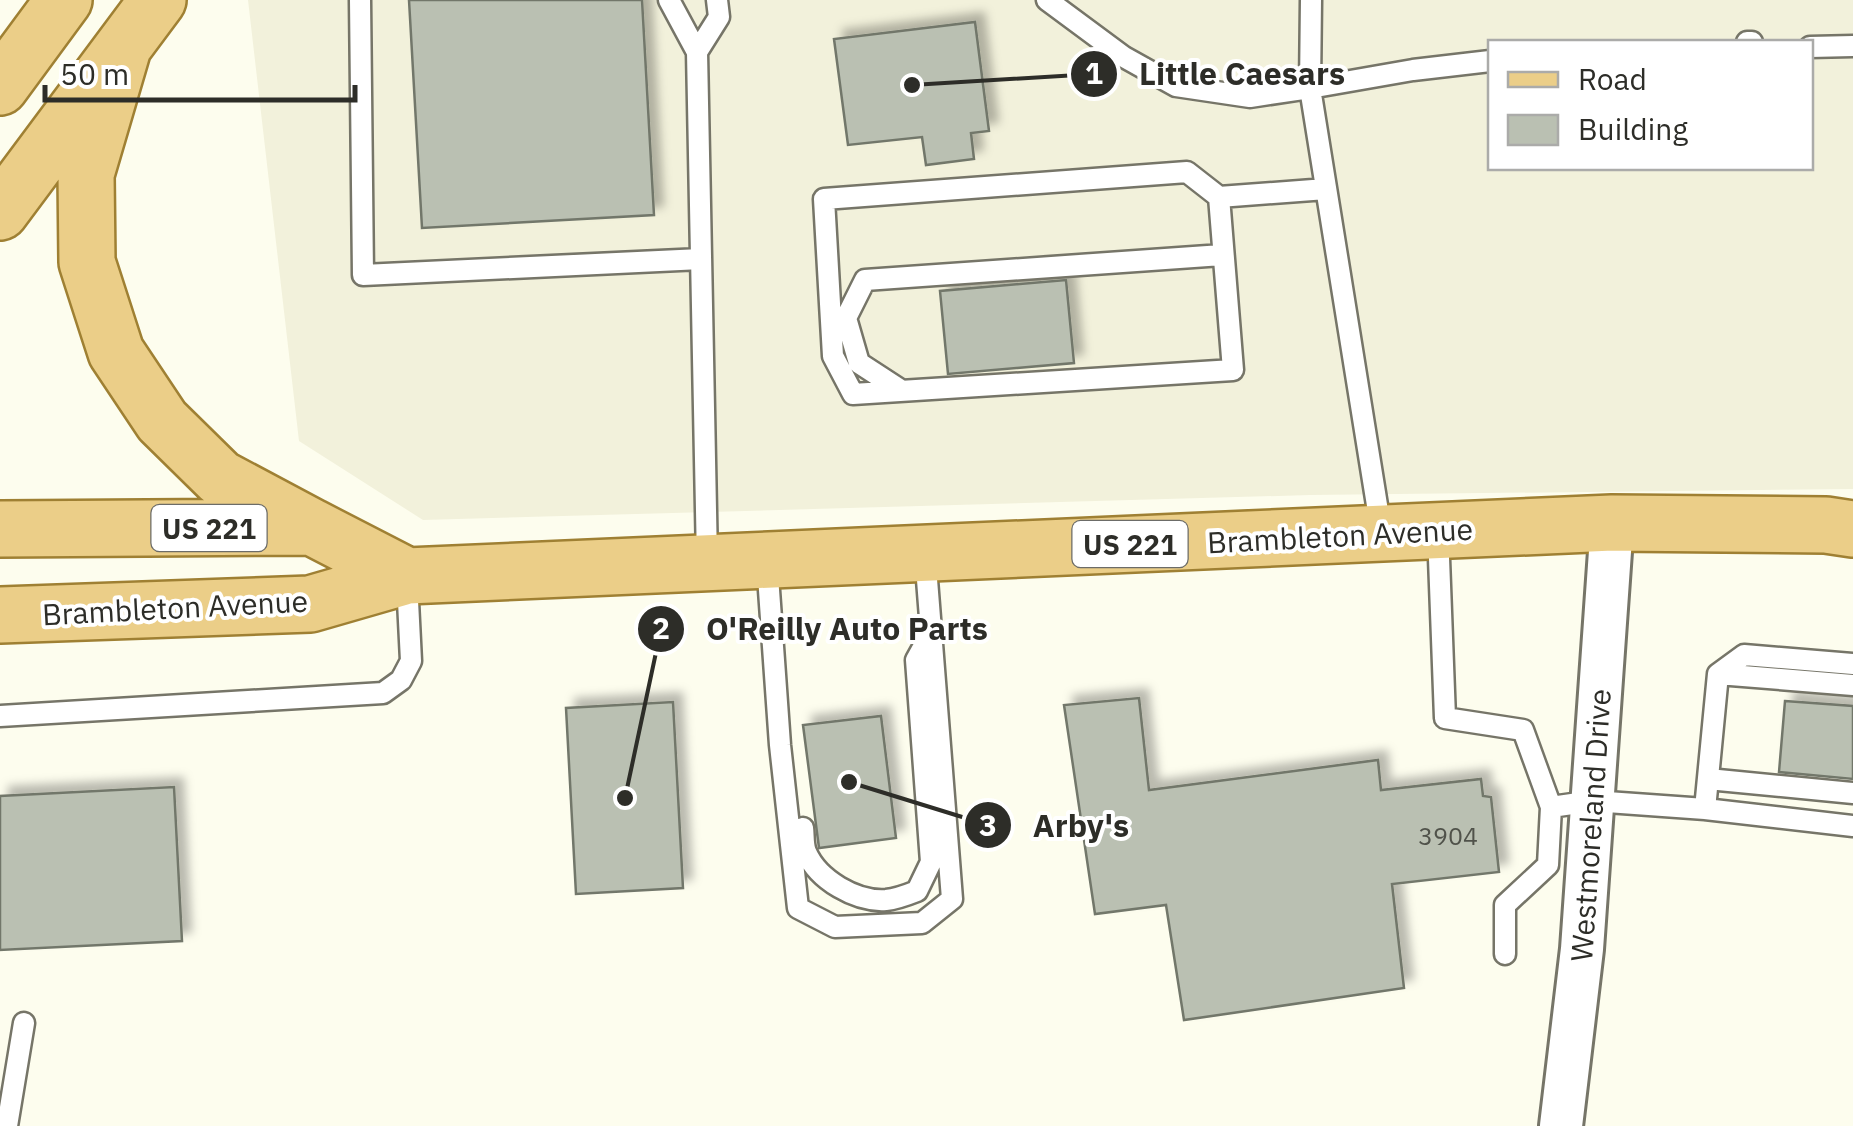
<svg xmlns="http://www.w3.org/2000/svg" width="1853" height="1126" font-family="'IBM Plex Sans',sans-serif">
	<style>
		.built { fill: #f2f1db; fill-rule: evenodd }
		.building { fill: #bac0b2; stroke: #72776b; stroke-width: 2.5; filter: url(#shadow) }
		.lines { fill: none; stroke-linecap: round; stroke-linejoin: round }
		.lane-casing { stroke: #767568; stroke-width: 25 }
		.street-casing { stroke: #767568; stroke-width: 48 }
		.primary-casing { stroke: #9f8033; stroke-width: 60 }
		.lane { stroke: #fff; stroke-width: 20 }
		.street { stroke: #fff; stroke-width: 42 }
		.primary { stroke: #ebce88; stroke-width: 55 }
		.labels { text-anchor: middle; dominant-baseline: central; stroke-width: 8; stroke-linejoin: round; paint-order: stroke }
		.number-label { font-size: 25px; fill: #50524a }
		.shield { fill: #fff; stroke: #6c6c68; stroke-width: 2.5 }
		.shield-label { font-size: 28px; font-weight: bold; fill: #2d2d28 }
		.street-label { font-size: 30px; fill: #2d2d28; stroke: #fff }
		.leader { fill: none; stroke: #2d2d28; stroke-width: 4 }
		.callout-dot { fill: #2d2d28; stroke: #fff; stroke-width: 4 }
		.mark-label { font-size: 30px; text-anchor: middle; font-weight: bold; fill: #fff }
		.callout-label { font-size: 32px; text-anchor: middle; font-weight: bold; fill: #2d2d28; stroke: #fff; stroke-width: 8; stroke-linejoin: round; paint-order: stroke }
	</style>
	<defs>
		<filter id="shadow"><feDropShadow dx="9" dy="-9" stdDeviation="5" flood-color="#0004"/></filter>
	</defs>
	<rect width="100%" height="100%" fill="#fdfdee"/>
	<path class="built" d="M 248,0 L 1853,0 L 1853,489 L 1310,495 L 423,520 L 299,441 ZM 1490,42 L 1810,42 L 1810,168 L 1490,168 Z"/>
	<path class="building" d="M 409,0 L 642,0 L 654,215 L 422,228 Z
		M 975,22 L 989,131 L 971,133 L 974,159 L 926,165 L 922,137 L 848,145 L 834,39 Z
		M 1066,280 L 1074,363 L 948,374 L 940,291 Z
		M 1139,698 L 1149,790 L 1378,760 L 1381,790 L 1481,779 L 1483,796 L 1491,797 L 1499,872 L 1392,884 L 1404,988 L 1184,1020 L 1166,905 L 1095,914 L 1064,705 Z
		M 1785,701 L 1853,706 L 1853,779 L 1779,772 Z
		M 673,702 L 683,888 L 576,894 L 566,708 Z
		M 881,716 L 896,838 L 819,848 L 803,725 Z
		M 174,787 L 182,941 L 0,950 L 0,796 Z"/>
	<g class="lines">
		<g class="lane-casing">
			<path id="lane" d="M 360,0 L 363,275 L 701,259
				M 669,0 L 697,52
				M 1047,0 L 1124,57 L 1176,86 L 1250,97 L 1310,88 L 1381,530
				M 1311,0 L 1310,88 L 1413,70 L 1490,61
				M 1747,42 L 1752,42
				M 1810,47 L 1853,46
				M 1219,197 L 1187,172 L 824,199 L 833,356 L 853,394 L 1233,370 L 1219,197 L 1326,189
				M 902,391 L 859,363 L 846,318 L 865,280 L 1222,255
				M 1438,532 L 1445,718 L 1523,730 L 1551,807 L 1548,865 L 1505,905 L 1505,954
				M 707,561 L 697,52 L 719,17 L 717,0
				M 767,562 L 780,745 L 798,908 L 835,927 L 922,923 L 952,899 L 925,554
				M 1718,674 L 1853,685
				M 0,716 L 383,693 L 401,680 L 411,661 L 407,581
				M 1708,779 L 1853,793
				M 1551,807 L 1593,801 L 1705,809 L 1853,826
				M 1705,809 L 1718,674 L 1744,655 L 1853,664
				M 803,828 C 804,835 803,845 806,852 C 818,880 856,902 886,900 C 897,899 907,895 917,891 L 931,862 L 916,660 L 931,633
				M 7,1126 L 24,1023"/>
		</g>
		<g class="street-casing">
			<path id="street" d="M 1561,1126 L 1582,949 L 1612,523"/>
		</g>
		<g class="primary-casing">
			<path id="primary" d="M 123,48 L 86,174 L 87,262 L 116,352 L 162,421 L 220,478 L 312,527
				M 0,87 L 64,0
				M 0,212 L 158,0
				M 0,529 L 312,527 L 407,576
				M 0,615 L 310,604 L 407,576 L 1612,523 L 1826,525 L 1853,529"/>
		</g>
		<use href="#lane" class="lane"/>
		<use href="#street" class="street"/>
		<use href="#primary" class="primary"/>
	</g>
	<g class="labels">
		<g class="number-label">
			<text x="1448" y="835">3904</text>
		</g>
		<g class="shield">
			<rect x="151.5" y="505" width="115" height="46" rx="8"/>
			<rect x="1072.5" y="521" width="115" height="46" rx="8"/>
		</g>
		<g class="shield-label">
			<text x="209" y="528">US 221</text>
			<text x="1130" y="544">US 221</text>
		</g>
		<g class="street-label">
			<text transform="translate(1340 535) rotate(-3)">Brambleton Avenue</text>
			<text transform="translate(175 607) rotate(-3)">Brambleton Avenue</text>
			<text transform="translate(1590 825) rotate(-86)">Westmoreland Drive</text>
		</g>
	</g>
	<path class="leader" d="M912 85L1094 74M625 798L661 629M849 782L988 825"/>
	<g class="callout-dot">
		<circle cx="912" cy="85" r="10"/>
		<circle cx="625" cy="798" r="10"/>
		<circle cx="849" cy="782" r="10"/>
		<circle cx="1094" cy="74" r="25"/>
		<circle cx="661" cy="629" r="25"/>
		<circle cx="988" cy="825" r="25"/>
	</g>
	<g class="mark-label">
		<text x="1094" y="84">1</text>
		<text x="661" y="639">2</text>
		<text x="988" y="836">3</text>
	</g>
	<g class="callout-label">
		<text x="1242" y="85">Little Caesars</text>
		<text x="847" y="640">O'Reilly Auto Parts</text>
		<text x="1081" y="837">Arby's</text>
	</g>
	<rect x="1488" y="40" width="325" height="130" fill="#ffffff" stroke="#ababa9" stroke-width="2.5"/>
	<rect x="1508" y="72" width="50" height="15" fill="#ebce88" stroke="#ababa9" stroke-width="2.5"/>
	<text x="1578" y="90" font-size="30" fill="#2d2d28">Road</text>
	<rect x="1508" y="115" width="50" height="30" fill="#bac0b2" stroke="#ababa9" stroke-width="2.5"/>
	<text x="1578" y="140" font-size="30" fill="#2d2d28">Building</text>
	<path d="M45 85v15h310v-15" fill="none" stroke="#2d2d28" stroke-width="5"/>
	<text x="60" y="85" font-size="30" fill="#2d2d28" stroke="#ffffff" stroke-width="8" paint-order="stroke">50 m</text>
</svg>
